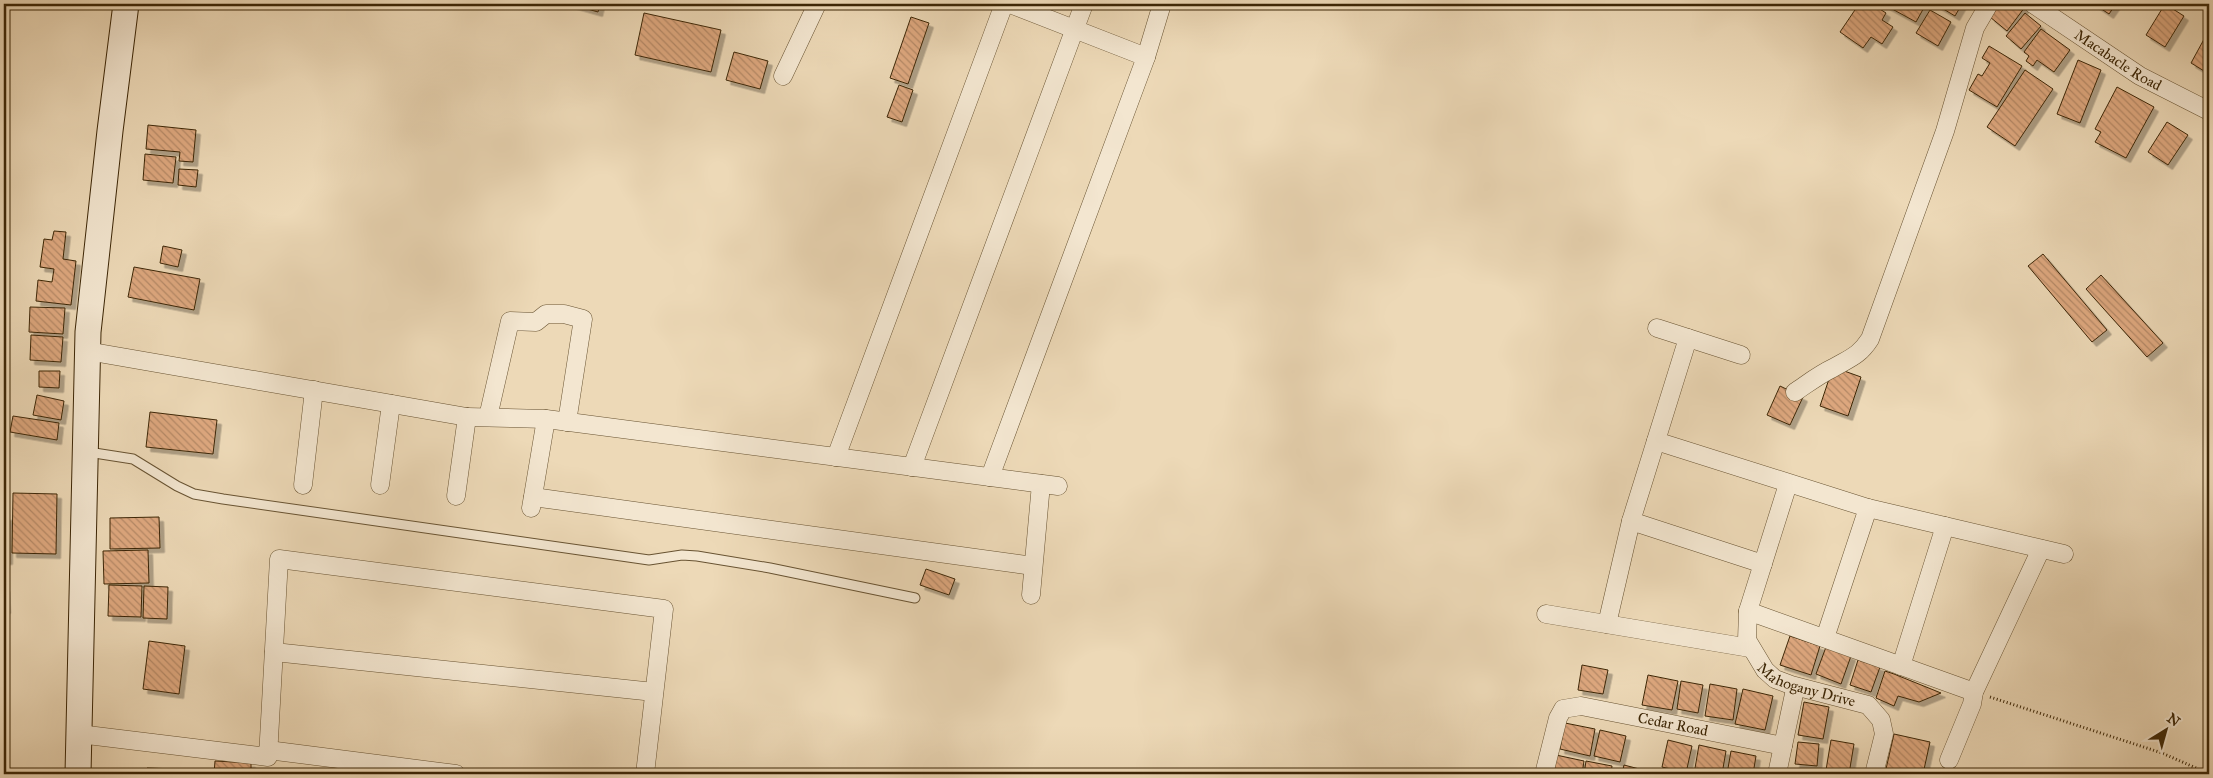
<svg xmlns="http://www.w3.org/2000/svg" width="2213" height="778" font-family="'IM FELL Great Primer',serif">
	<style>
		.building { fill: url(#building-back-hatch); stroke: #3c2606; filter: url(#shadow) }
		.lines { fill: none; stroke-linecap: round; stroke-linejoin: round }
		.lane-casing { stroke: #685332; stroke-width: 11 }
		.street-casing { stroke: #685332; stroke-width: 19 }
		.secondary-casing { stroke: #3c2606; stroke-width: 27 }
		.path { stroke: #3c2606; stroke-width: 3; stroke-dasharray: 1 2.5; stroke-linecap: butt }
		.lane { stroke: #f3e6d0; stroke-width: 9 }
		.street { stroke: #f3e6d0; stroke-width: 18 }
		.secondary { stroke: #f3e6d0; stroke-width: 25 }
		.labels { text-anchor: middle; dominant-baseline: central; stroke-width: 4.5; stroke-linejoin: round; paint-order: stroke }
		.street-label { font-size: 15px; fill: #3c2606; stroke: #f3e6d0 }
	</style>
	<defs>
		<pattern id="building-back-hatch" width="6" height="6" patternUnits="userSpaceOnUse" patternTransform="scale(1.25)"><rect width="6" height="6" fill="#dea87f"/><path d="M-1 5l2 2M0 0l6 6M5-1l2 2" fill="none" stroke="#b58966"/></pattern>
		<filter id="shadow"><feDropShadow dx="4.5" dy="4.5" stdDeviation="0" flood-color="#0004"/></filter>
	</defs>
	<rect width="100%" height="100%" fill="#edd9b7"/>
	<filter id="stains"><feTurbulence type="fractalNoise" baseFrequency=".004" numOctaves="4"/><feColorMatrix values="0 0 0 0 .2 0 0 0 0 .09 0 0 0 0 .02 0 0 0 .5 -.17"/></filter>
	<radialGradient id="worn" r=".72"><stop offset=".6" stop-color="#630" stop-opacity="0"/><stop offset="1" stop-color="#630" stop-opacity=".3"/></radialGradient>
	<path class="building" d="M 570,4 L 600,4 L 598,12 Z
		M 1859,4 L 1872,4 L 1886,13 L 1882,20 L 1893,27 L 1882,44 L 1871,37 L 1863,48 L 1840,32 Z
		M 1883,4 L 1926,4 L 1916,22 Z
		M 1935,4 L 1962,4 L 1955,16 Z
		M 2001,4 L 2021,4 L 2025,7 L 2007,31 L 1990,17 Z
		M 2094,4 L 2116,4 L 2109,14 Z
		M 2165,4 L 2184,16 L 2165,47 L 2146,35 Z
		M 1930,10 L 1951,22 L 1938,46 L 1916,33 Z
		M 644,13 L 721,30 L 711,72 L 635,55 Z
		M 2025,13 L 2041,26 L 2021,49 L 2006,36 Z
		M 911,17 L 929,23 L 908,84 L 890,78 Z
		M 2041,29 L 2070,50 L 2054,72 L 2037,60 L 2033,66 L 2026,61 L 2029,56 L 2024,52 Z
		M 2209,30 L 2209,74 L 2191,63 Z
		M 1989,46 L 2022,66 L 1997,107 L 1969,90 L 1978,74 L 1982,76 L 1990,63 L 1982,58 Z
		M 734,52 L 768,61 L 760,89 L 726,80 Z
		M 2078,60 L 2101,70 L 2080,123 L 2057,114 Z
		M 2025,70 L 2053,89 L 2015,146 L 1987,127 Z
		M 899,85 L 913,90 L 902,122 L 887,117 Z
		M 2117,87 L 2154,107 L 2126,158 L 2095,142 L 2101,132 L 2095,129 Z
		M 2167,122 L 2188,135 L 2168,165 L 2148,152 Z
		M 148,125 L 196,130 L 193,162 L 179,161 L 180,152 L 146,149 Z
		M 145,154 L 176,157 L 173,183 L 143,180 Z
		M 179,169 L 198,170 L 196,187 L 178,185 Z
		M 54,231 L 66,232 L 63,259 L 76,261 L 71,305 L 36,301 L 38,280 L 52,282 L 54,269 L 40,267 L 44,239 L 52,240 Z
		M 163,246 L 182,250 L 178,267 L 160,263 Z
		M 2043,254 L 2107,330 L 2092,342 L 2028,266 Z
		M 134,267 L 200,279 L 194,310 L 128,297 Z
		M 2101,275 L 2163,343 L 2147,357 L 2086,289 Z
		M 30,307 L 65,308 L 63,334 L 29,332 Z
		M 31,335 L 63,337 L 61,362 L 30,360 Z
		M 1833,367 L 1861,377 L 1848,416 L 1820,406 Z
		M 39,371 L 60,371 L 59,388 L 39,387 Z
		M 1780,386 L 1803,397 L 1790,425 L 1767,415 Z
		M 37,395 L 64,401 L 61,420 L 33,415 Z
		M 150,412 L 217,420 L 213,454 L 146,447 Z
		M 13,416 L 59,423 L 57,440 L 10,432 Z
		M 13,493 L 57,494 L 56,554 L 12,553 Z
		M 4,516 L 8,516 L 8,560 L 4,560 Z
		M 159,517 L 160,548 L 110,549 L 110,518 Z
		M 148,550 L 149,583 L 104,584 L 103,551 Z
		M 926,569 L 955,579 L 949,595 L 920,585 Z
		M 109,585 L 142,586 L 141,617 L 108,616 Z
		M 144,586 L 168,587 L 167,619 L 143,618 Z
		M 4,587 L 5,587 L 6,609 L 4,609 Z
		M 1790,636 L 1820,646 L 1811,675 L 1780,665 Z
		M 149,641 L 185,646 L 179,694 L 143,689 Z
		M 1826,647 L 1851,656 L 1841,684 L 1816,674 Z
		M 1858,660 L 1880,667 L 1871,692 L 1850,685 Z
		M 1582,665 L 1608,670 L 1603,694 L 1578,690 Z
		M 1885,671 L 1894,674 L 1941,693 L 1919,702 L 1898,696 L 1894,706 L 1876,698 Z
		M 1648,675 L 1678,681 L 1672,710 L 1642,705 Z
		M 1681,681 L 1703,685 L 1698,713 L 1677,709 Z
		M 1710,684 L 1737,689 L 1733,720 L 1705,716 Z
		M 1743,689 L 1773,696 L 1765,730 L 1735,724 Z
		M 1804,702 L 1829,707 L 1823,739 L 1798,735 Z
		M 1565,723 L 1595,729 L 1590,756 L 1560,749 Z
		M 1600,730 L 1626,736 L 1620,762 L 1594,756 Z
		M 1894,734 L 1930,742 L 1923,774 L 1907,774 L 1886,769 Z
		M 1668,740 L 1692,746 L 1686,773 L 1662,767 Z
		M 1831,740 L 1854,744 L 1849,774 L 1826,770 Z
		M 1798,742 L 1819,744 L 1817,766 L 1795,764 Z
		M 1699,745 L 1726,751 L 1722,774 L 1694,774 Z
		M 1731,751 L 1756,756 L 1753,774 L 1727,774 Z
		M 1556,755 L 1584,761 L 1582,774 L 1552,774 Z
		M 215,761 L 251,763 L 251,774 L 214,774 Z
		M 1586,761 L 1612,766 L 1611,774 L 1584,774 Z
		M 1624,765 L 1647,771 L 1646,774 L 1622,774 Z
		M 147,768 L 177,769 L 177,774 L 147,774 Z
		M 90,770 L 139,772 L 139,774 L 90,774 Z"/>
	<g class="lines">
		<g class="lane-casing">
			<path id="lane" d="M 88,452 L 133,459 L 177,486 L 194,494 L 223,499 L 649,560 L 682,555 L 697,556 L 770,568 L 915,598"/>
		</g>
		<g class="street-casing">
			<g id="street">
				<path d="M 1010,4 L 1146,57"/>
				<path id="s1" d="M 2033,4 L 2140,76 L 2209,111"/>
				<path d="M 783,76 L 817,4"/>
				<path d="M 1657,328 L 1741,355"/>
				<path d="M 87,351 L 467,417 L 546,419 L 1058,486"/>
				<path d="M 1795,392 C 1807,384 1820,374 1833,368 C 1850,358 1859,356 1870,339 L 1945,131 L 1975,28 L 1989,4"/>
				<path d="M 488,417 L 510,321 L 536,322 L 546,314 L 564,314 L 583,319 L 567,422"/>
				<path d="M 1656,441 L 1868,508 L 2064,554"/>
				<path d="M 836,457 L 1004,4"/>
				<path d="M 912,467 L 1084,4"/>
				<path d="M 990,477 L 1146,57 L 1162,4"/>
				<path id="s2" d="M 1788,484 L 1748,611 L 1747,640 L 1765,670 L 1775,679 L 1791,685 L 1868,705 L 1881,720 L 1884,734 L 1874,774"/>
				<path d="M 303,485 L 314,390"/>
				<path d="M 380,485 L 391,404"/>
				<path d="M 456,496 L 467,417"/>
				<path d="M 533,497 L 1033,566"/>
				<path d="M 531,508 L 546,419"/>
				<path d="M 1631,521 L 1763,564"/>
				<path d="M 1031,595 L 1041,484"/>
				<path d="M 1748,611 L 1974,692"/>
				<path d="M 1546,614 L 1750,648"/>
				<path d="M 1607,624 L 1631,521 L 1688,338"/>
				<path d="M 1825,638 L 1868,508"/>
				<path d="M 274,652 L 654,692"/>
				<path d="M 1901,666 L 1945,526"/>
				<path d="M 79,734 L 268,757 L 279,559 L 664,609 L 645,774"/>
				<path d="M 268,750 L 456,774"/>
				<path d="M 1949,760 L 1972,704 L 1974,692 L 2041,549"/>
				<path id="s3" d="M 1544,774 L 1558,718 L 1563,709 L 1581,706 L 1783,746"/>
				<path d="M 1777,774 L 1794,694"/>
			</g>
		</g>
		<g class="secondary-casing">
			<path id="secondary" d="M 78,774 L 88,332 L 110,131 L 126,4"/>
		</g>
		<path class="path" d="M 1990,697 L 2162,753 L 2196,768 L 2203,774"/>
		<use href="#lane" class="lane"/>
		<use href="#street" class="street"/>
		<use href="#secondary" class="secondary"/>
	</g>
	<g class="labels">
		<g class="street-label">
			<text stroke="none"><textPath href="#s1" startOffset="102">Macabacle Road</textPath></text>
			<text stroke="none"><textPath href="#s2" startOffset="242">Mahogany Drive</textPath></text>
			<text stroke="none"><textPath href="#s3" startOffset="180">Cedar Road</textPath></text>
		</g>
	</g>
	<rect width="2213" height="778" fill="none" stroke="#edd9b7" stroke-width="20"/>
	<rect x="5" y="5" width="2203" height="768" fill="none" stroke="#3c2606" stroke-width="2.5"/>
	<rect x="10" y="10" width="2193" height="758" fill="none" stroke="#3c2606"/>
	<g transform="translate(2166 730) rotate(37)" stroke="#f3e6d0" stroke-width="4" paint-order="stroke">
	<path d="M0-4L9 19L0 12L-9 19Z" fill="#3c2606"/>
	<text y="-8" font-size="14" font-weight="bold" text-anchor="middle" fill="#3c2606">N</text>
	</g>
	<rect width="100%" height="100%" filter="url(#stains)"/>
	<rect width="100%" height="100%" fill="url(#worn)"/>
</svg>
